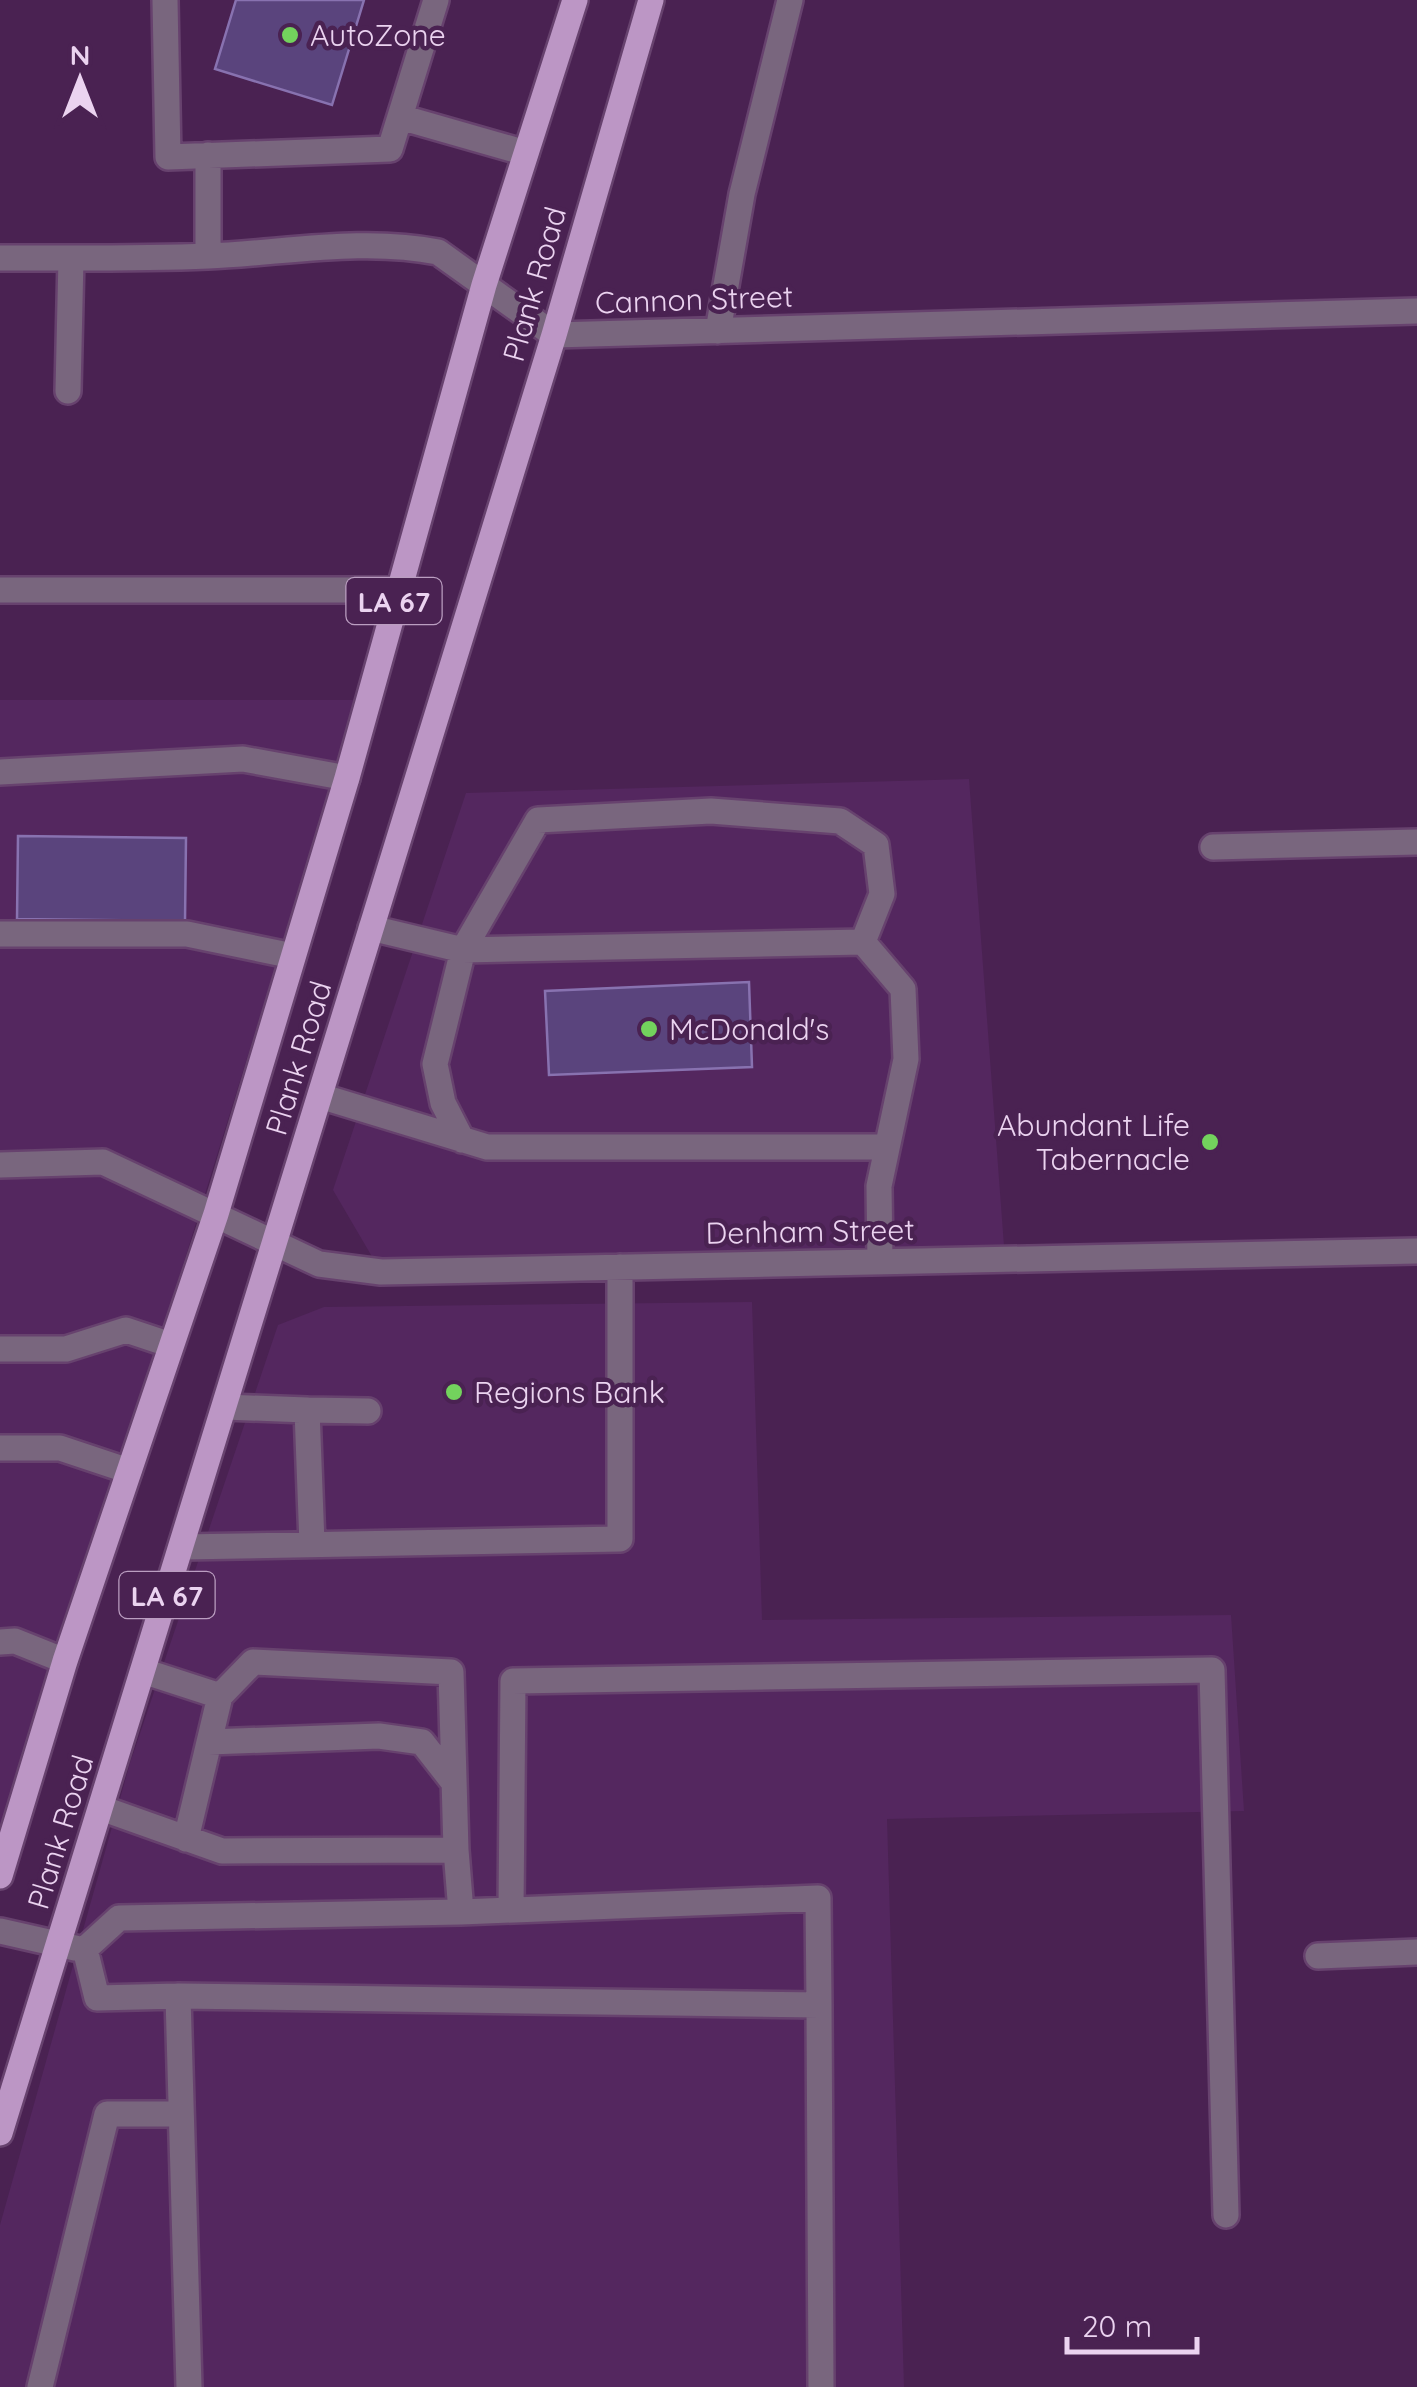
<svg xmlns="http://www.w3.org/2000/svg" width="1417" height="2387" font-family="Quicksand,sans-serif">
	<style>
		.built { fill: #54275f }
		.building { fill: #5a447d; stroke: #8872b0; stroke-width: 2.5 }
		.lines { fill: none; stroke-linecap: round; stroke-linejoin: round }
		.minor-casing { stroke: #67426e; stroke-width: 30 }
		.major-casing { stroke: #67426e; stroke-width: 30 }
		.minor { stroke: #79667e; stroke-width: 25 }
		.major { stroke: #bc96c5; stroke-width: 25 }
		.poi-dot { fill: #73d25d; stroke: #4a2252; stroke-width: 4 }
		.labels { text-anchor: middle; dominant-baseline: central; stroke-width: 9; stroke-linejoin: round; paint-order: stroke }
		.shield { fill: #4a2252; stroke: #bb9ec1; stroke-width: 2.5 }
		.shield-label { font-size: 28px; font-weight: bold; fill: #ebd3f0 }
		.poi-label { font-size: 30px; fill: #ebd3f0; stroke: #4a2252; text-anchor: start }
		.street-label { font-size: 30px; fill: #ebd3f0; stroke: #4a2252 }
	</style>
	<rect width="100%" height="100%" fill="#4a2252"/>
	<path class="built" d="M 0,700 L 358,700 L 0,1856 Z
		M 969,779 L 1005,1259 L 381,1272 L 333,1190 L 466,793 Z
		M 752,1302 L 762,1620 L 1231,1615 L 1244,1811 L 887,1819 L 904,2387 L 0,2387 L 0,2225 L 130,1763 L 278,1325 L 324,1307 Z"/>
	<path class="building" d="M 236,0 L 364,0 L 332,105 L 215,69 Z
		M 18,836 L 186,838 L 185,921 L 17,919 Z
		M 749,982 L 752,1067 L 549,1075 L 545,991 Z"/>
	<g class="lines">
		<g class="minor-casing">
			<path id="minor" d="M 165,0 L 168,157 L 390,149 L 436,0
				M 400,117 L 526,153
				M 208,155 L 208,256
				M 0,258 C 69,258 139,259 208,256 C 283,253 364,237 438,252 L 554,335 L 1417,311
				M 718,331 L 742,194 L 790,0
				M 68,391 L 71,258
				M 0,590 L 397,590
				M 0,772 L 243,759 L 347,778
				M 1213,847 L 1417,842
				M 371,928 L 463,950 L 863,942 L 903,989 L 906,1059 L 879,1186 L 880,1262
				M 0,934 L 187,934 L 293,956
				M 320,1096 L 487,1147 L 887,1147
				M 462,1140 L 443,1103 L 435,1064 L 463,950 L 538,820 L 711,811 L 840,821 L 876,845 L 882,894 L 863,942
				M 0,1165 L 103,1162 L 319,1264 L 381,1272 L 1417,1251
				M 0,1349 L 66,1349 L 126,1330 L 171,1345
				M 225,1407 L 307,1410 L 312,1544
				M 307,1410 L 368,1411
				M 0,1448 L 60,1448 L 129,1471
				M 182,1547 L 620,1539 L 620,1267
				M 0,1642 L 15,1641 L 65,1661
				M 143,1671 L 220,1696 L 186,1839
				M 220,1696 L 253,1662 L 451,1672 L 456,1850
				M 209,1742 L 379,1736 L 422,1742 L 454,1783
				M 101,1808 L 222,1851 L 456,1850 L 461,1912
				M 818,1898 L 819,2005 L 178,1996 L 97,1998 L 85,1949 L 119,1918 L 461,1912 Z
				M 511,1910 L 513,1681 L 1212,1670 L 1226,2215
				M 0,1931 L 75,1948
				M 1318,1956 L 1417,1952
				M 178,1996 L 189,2387
				M 819,2005 L 821,2387
				M 40,2387 L 107,2114 L 181,2114"/>
		</g>
		<g class="major-casing">
			<path id="major" d="M 0,1876 L 65,1661 L 216,1214 L 347,778 L 484,285 L 575,0
				M 0,2133 L 554,335 L 651,0"/>
		</g>
		<use href="#minor" class="minor"/>
		<use href="#major" class="major"/>
	</g>
	<g class="poi-dot">
		<circle cx="290" cy="35" r="10"/>
		<circle cx="649" cy="1029" r="10"/>
		<circle cx="1210" cy="1142" r="10"/>
		<circle cx="454" cy="1392" r="10"/>
	</g>
	<g class="labels">
		<g class="shield">
			<rect x="346.5" y="578" width="95" height="46" rx="8"/>
			<rect x="119.5" y="1572" width="95" height="46" rx="8"/>
		</g>
		<g class="shield-label">
			<text x="394" y="601">LA 67</text>
			<text x="167" y="1595">LA 67</text>
		</g>
		<g class="poi-label">
			<text x="310" y="35">AutoZone</text>
			<text x="669" y="1029">McDonald's</text>
			<text x="1190" y="1125" text-anchor="end">Abundant Life<tspan x="1190" dy="34">Tabernacle</tspan></text>
			<text x="474" y="1392">Regions Bank</text>
		</g>
		<g class="street-label">
			<text transform="translate(534 284) rotate(-74)">Plank Road</text>
			<text transform="translate(694 299) rotate(-2)">Cannon Street</text>
			<text transform="translate(298 1058) rotate(-73)">Plank Road</text>
			<text transform="translate(810 1231) rotate(-1)">Denham Street</text>
			<text transform="translate(60 1832) rotate(-73)">Plank Road</text>
		</g>
	</g>
	<g transform="translate(80 80)" stroke="#4a2252" stroke-width="8" paint-order="stroke">
	<path d="M0-8L18 38L0 25L-18 38Z" fill="#ebd3f0"/>
	<text y="-15" font-size="28" font-weight="bold" text-anchor="middle" fill="#ebd3f0">N</text>
	</g>
	<path d="M1067 2337v15h130v-15" fill="none" stroke="#ebd3f0" stroke-width="5"/>
	<text x="1082" y="2337" font-size="30" fill="#ebd3f0" stroke="#4a2252" stroke-width="8" paint-order="stroke">20 m</text>
</svg>
